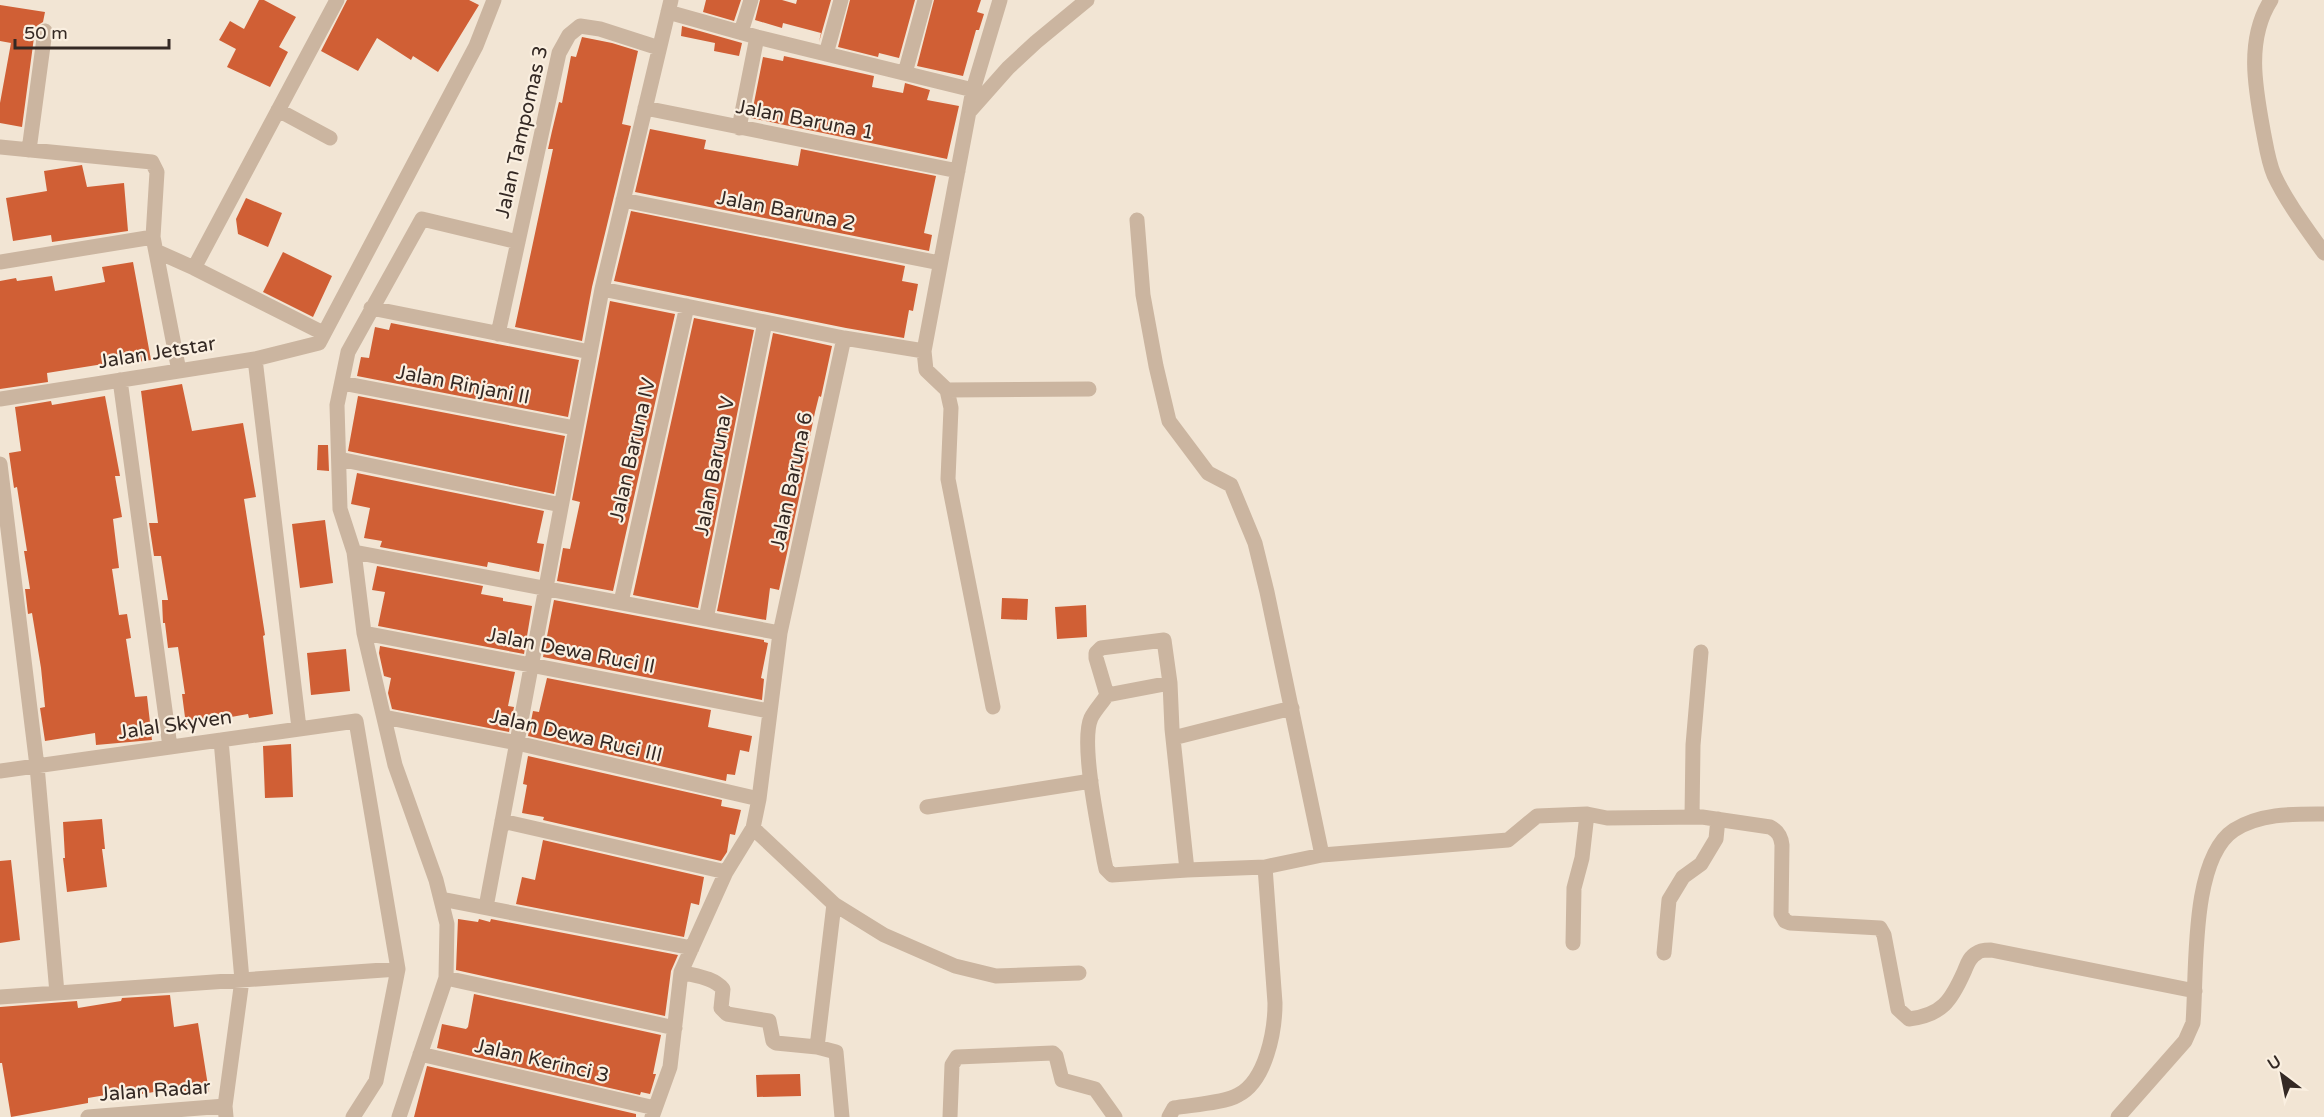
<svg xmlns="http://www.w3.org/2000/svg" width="2324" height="1117" font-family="'Varela Round',sans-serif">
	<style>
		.building { fill: #d05f35 }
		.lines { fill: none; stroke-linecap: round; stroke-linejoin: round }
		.minor { stroke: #cbb5a0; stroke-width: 15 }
		.labels { text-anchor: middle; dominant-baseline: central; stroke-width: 4.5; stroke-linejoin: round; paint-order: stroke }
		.street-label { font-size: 20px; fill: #342924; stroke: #faefe0 }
	</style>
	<rect width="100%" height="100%" fill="#f2e5d4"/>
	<path class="building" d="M 259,0 L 264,0 L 296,17 L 279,47 L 288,52 L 270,87 L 227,67 L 236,49 L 219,40 L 230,21 L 244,29 Z
		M 347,0 L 469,0 L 479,5 L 438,72 L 413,56 L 411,60 L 377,38 L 358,71 L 321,51 Z
		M 706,0 L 741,0 L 734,21 L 703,12 Z
		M 760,0 L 782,0 L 796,4 L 797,0 L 831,0 L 819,42 L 821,33 L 783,23 L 782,28 L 755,20 Z
		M 850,0 L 915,0 L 899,58 L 879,53 L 878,57 L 838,47 Z
		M 934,0 L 981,0 L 977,12 L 984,14 L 979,30 L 976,30 L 963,76 L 917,66 Z
		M 0,5 L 45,12 L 43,22 L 38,25 L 35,30 L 22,127 L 0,123 L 0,103 L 11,43 L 0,41 Z
		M 682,26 L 742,43 L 739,56 L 714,51 L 715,43 L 681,36 Z
		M 582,37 L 612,43 L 638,51 L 622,124 L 631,126 L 592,287 L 582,341 L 515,327 L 553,149 L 548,149 L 552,131 L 559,102 L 562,103 L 571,56 L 576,57 Z
		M 784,56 L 874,76 L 872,87 L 903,93 L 905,83 L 930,90 L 927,100 L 959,106 L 947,159 L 751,118 L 763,57 L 783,61 Z
		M 650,129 L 706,140 L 704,149 L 798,166 L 801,149 L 936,176 L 924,233 L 932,235 L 929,251 L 635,192 Z
		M 82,165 L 87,187 L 124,183 L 128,231 L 52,242 L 51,235 L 13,241 L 6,198 L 47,191 L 44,171 Z
		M 246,198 L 282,213 L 268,247 L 238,234 L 236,219 Z
		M 631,211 L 905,266 L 902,281 L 918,284 L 913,311 L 909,310 L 904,338 L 846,328 L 614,281 Z
		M 283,252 L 332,276 L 313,317 L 263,292 Z
		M 133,262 L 151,360 L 123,364 L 122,361 L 47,373 L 48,382 L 0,389 L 0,281 L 16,278 L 17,281 L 52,276 L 55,291 L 105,282 L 102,267 Z
		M 610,301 L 675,314 L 613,591 L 557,581 L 563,548 L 570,549 L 580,502 L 572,500 Z
		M 694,318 L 754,330 L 698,608 L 633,595 Z
		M 391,323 L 579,360 L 568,417 L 357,376 L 361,357 L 369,358 L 375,327 L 389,330 Z
		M 773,333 L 832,346 L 821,397 L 819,396 L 815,412 L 807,451 L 809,452 L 779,590 L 770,588 L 766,620 L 717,611 Z
		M 182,384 L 192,431 L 243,423 L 256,497 L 244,499 L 265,635 L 263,636 L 273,714 L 249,718 L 248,714 L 186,725 L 182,694 L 185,694 L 178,647 L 168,648 L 165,623 L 163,623 L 162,600 L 168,600 L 161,556 L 154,556 L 149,523 L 158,523 L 141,391 Z
		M 105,396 L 120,476 L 115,476 L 122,517 L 113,519 L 119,568 L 112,569 L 119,615 L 127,614 L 131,638 L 126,639 L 135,697 L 147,696 L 152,740 L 96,745 L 95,733 L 45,741 L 40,708 L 45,707 L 41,668 L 32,613 L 28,614 L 25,589 L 30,589 L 24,551 L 27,551 L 17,487 L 14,488 L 9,453 L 21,451 L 15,407 L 51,401 L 52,405 Z
		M 358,396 L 565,436 L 554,494 L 348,451 Z
		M 318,445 L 328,445 L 329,471 L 317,470 Z
		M 357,473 L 544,511 L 537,543 L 544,544 L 539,572 L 488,562 L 487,567 L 380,547 L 382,541 L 364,538 L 370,508 L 351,504 Z
		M 325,520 L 333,583 L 300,588 L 292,524 Z
		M 377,566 L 483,586 L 481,594 L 503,598 L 503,601 L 532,606 L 524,654 L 378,626 L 385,592 L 372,590 Z
		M 1002,598 L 1028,599 L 1027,620 L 1001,619 Z
		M 554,600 L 764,640 L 764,642 L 768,643 L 761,678 L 764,679 L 762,700 L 543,657 Z
		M 1086,605 L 1087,637 L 1057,639 L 1055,607 Z
		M 380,646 L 515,672 L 508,706 L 514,707 L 509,732 L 392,709 L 388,693 L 391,678 L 384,676 L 379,653 Z
		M 346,649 L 350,691 L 311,695 L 307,653 Z
		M 547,678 L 711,710 L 708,727 L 752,736 L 749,752 L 740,750 L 735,775 L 727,774 L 726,781 L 528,736 L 533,711 L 539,712 Z
		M 291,744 L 293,797 L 265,798 L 263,746 Z
		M 528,756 L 722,800 L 721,806 L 741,810 L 735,835 L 730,834 L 727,852 L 721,861 L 543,820 L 544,817 L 522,813 L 527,785 L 523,784 Z
		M 102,819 L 105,849 L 102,849 L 107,887 L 67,892 L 63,858 L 65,858 L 63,822 Z
		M 543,840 L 704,877 L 699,905 L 691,903 L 684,937 L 516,904 L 522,877 L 535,880 Z
		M 11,860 L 20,940 L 0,943 L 0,861 Z
		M 458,919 L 478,922 L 479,919 L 490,922 L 491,919 L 678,955 L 671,971 L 665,1016 L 456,970 Z
		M 474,994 L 661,1035 L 653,1074 L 656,1074 L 650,1094 L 641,1092 L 640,1095 L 437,1048 L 442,1024 L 466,1029 L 468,1027 Z
		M 170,995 L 174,1027 L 198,1023 L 209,1092 L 184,1096 L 184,1092 L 167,1095 L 166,1090 L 136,1095 L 135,1090 L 88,1098 L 88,1103 L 11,1117 L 2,1063 L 0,1063 L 0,1007 L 77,1001 L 78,1008 L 121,1001 L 122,998 Z
		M 427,1066 L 636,1114 L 636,1117 L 414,1117 Z
		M 800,1074 L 801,1096 L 757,1097 L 756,1075 Z"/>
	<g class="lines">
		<path class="minor" d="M 2271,0 C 2246,39 2255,87 2263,130 C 2266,145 2268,161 2274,175 C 2286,201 2307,229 2324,253
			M 741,32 L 751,0
			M 826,54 L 841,0
			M 905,73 L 925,0
			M 973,90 L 1000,0
			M 645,108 L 958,171
			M 278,110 L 330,138
			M 969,112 L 1008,68 L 1036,42 L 1087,0
			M 739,128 L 757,37
			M 0,147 L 152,162 L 157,172 L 153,237
			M 29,150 L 45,31
			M 623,200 L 940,263
			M 1137,220 L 1143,295 L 1156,366 L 1169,421 L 1208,473 L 1231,485 L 1255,543 L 1267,592 L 1322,855
			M 156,251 L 194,268 L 337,0
			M 0,262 L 153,237 L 179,371
			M 194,268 L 323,333
			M 602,289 L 844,338 L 924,351 L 973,90 L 757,37 L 668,12
			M 371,308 L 590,352
			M 498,334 L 559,53 L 569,35 L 580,26 L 600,29 L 659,48
			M 924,351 L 926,370 L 947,390 L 951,408 L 948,479 L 993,707
			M 255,359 L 299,728
			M 120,380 L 170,747
			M 342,383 L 575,428
			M 947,390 L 1089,389
			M 0,399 L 255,359 L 319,343 L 476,46 L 494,0
			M 339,459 L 561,505
			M 0,464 L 37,766 L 57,993
			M 354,552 L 780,633
			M 621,602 L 687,306
			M 706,619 L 765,322
			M 364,633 L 769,711
			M 1170,683 L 1107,695 C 1102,703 1095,710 1091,718 C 1080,743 1099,830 1104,860 L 1106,869 L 1112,875 L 1187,870
			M 1107,695 L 1096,658 L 1096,653 L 1101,648 L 1164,640 L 1170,683 L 1172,729 L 1187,870 L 1265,867
			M 384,717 L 517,743 L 759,799
			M 1173,738 L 1292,708
			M 221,740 L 242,980 L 225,1106 L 226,1117
			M 0,771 L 356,721 L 398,969 L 376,1081 L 353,1117
			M 927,807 L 1091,781
			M 1692,817 L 1693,745 L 1701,652
			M 502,821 L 726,872
			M 753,828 L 834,904 L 884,935 L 955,966 L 996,976 L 1079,973
			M 441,899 L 692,948
			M 486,907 L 602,289 L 671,0
			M 1573,943 L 1574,888 L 1582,858 L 1587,814
			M 1664,953 L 1669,900 L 1683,877 L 1701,864 L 1716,839 L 1718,819
			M 681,972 C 695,976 713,977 723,989 L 721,1008 L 727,1014 L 769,1021 L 773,1041 L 776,1043 L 817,1047 L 836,1052 L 842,1117
			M 446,978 L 675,1028
			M 0,997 L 398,969
			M 817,1047 L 834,904
			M 420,1054 L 655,1108
			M 88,1117 L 225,1106
			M 399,1117 L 446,978 L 447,924 L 436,880 L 395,765 L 364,633 L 354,552 L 340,509 L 337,405 L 348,352 L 422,219 L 518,242
			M 652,1117 L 670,1067 L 681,972 L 726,872 L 753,828 L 759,799 L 780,633 L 844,338
			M 950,1117 L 952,1065 L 957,1057 L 1053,1053 L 1056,1056 L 1062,1080 L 1095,1089 L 1115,1117
			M 1169,1117 L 1174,1108 C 1191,1105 1225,1103 1238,1095 C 1266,1081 1275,1031 1275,1003 L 1265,867 L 1322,855 L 1508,840 L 1537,816 L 1587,814 L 1607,818 L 1702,817 L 1770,827 C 1778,831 1781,836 1782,845 L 1781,914 L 1785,921 L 1790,923 L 1880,928 L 1884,935 L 1898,1009 L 1909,1019 C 1942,1015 1951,1001 1964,972 C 1967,965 1969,957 1977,953 C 1980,950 1987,950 1991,950 L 2195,991
			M 2118,1117 L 2185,1041 L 2193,1023 C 2197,974 2190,859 2234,830 C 2261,813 2294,814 2324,814"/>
	</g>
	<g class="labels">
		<g class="street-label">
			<text transform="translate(805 120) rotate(11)">Jalan Baruna 1</text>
			<text transform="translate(522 132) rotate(-77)">Jalan Tampomas 3</text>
			<text transform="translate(786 211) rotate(11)">Jalan Baruna 2</text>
			<text transform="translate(157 353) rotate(-9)">Jalan Jetstar</text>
			<text transform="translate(463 385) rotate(11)">Jalan Rinjani II</text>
			<text transform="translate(633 450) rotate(-77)">Jalan Baruna IV</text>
			<text transform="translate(715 466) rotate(-79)">Jalan Baruna V</text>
			<text transform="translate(792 481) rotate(-78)">Jalan Baruna 6</text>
			<text transform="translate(571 651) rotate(11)">Jalan Dewa Ruci II</text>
			<text transform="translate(175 725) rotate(-8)">Jalal Skyven</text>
			<text transform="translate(576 736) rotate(13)">Jalan Dewa Ruci III</text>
			<text transform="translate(542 1061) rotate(13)">Jalan Kerinci 3</text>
			<text transform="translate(155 1091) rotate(-4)">Jalan Radar</text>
		</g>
	</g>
	<g transform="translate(2282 1075) rotate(328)" stroke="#faefe0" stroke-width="4.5" paint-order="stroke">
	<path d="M0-4.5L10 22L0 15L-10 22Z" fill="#342924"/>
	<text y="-9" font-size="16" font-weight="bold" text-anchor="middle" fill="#342924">U</text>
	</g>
	<path d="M15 39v9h154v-9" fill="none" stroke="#342924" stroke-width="3"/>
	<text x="24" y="39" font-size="18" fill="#342924" stroke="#faefe0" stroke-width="4.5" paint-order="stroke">50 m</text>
</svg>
